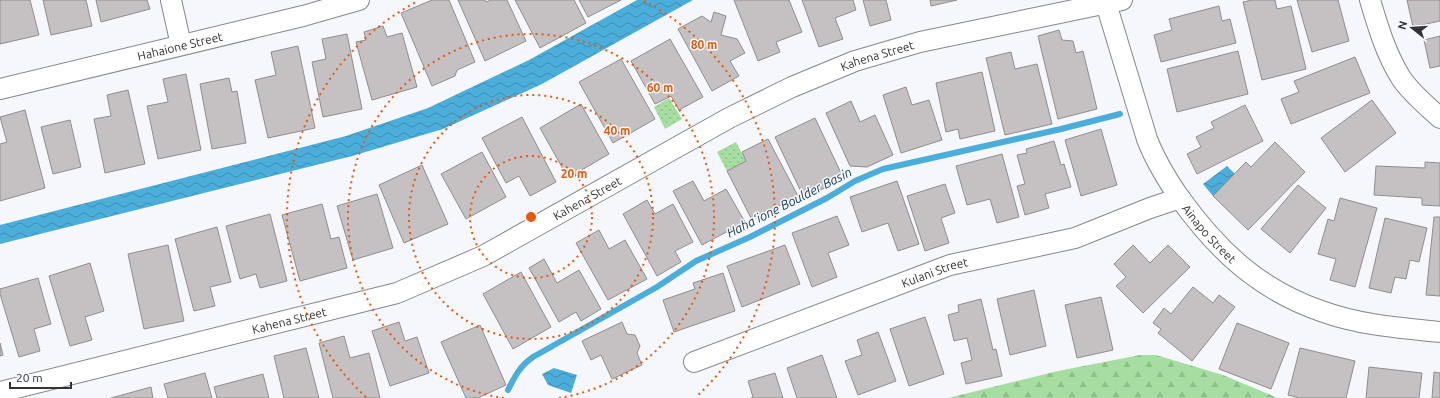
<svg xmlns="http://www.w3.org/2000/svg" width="1440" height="398" font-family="Ubuntu,sans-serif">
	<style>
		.forest { fill: url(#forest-firs) }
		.garden { fill: url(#garden-dots) }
		.water { fill: url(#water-waves) }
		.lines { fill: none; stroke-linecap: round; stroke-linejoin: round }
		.stream { stroke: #4badda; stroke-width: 6 }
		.building { fill: #c5c0c2; stroke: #918c8e }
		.minor-casing { stroke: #85878b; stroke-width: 22 }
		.minor { stroke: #fff; stroke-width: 20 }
		.ring { fill: none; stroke: #e8590c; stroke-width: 2; stroke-dasharray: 2 4 }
		.labels { text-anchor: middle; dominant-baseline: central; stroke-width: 3; stroke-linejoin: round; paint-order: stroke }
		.street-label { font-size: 12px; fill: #333335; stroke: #f5f7fc }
		.water-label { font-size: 13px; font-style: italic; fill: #174154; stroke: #f5f7fc }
		.centre { fill: #e8590c; stroke: #f5f7fc; stroke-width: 2 }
		.ring-label { font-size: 12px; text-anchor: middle; font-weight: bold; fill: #e8590c; stroke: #f5f7fc; stroke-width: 3; stroke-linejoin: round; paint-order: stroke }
	</style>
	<defs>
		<pattern id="forest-firs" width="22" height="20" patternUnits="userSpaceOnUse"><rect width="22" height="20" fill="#a5dea0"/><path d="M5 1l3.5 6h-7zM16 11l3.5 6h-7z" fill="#8ebf8a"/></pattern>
		<pattern id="garden-dots" width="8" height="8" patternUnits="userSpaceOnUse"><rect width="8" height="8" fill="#a5dea0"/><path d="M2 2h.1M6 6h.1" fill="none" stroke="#8ebf8a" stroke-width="1.8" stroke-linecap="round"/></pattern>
		<pattern id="water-waves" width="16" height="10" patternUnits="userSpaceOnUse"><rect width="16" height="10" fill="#4badda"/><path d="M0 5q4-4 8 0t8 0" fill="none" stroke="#3f8db2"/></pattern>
	</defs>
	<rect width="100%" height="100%" fill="#f5f7fc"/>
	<path class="forest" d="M 1140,355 L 1156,355 L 1223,375 L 1278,398 L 948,398 L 1058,371 Z"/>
	<path class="garden" d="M 669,98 L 682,119 L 665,129 L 654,107 Z
		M 736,142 L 746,161 L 727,171 L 717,152 Z"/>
	<path class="water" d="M 637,0 L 693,0 L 542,84 L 443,129 L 352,156 L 0,244 L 0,225 L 346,136 L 428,108 L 529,60 Z
		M 1227,166 L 1235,174 L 1213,196 L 1203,184 Z
		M 554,368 L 577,375 L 571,393 L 548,385 L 542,374 Z"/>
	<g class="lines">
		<path class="stream" d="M 508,390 C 515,376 520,366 533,357 L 657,287 L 696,261 L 750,237 L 827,198 L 855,181 L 883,169 L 1061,129 L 1120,114"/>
	</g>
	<path class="building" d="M 0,0 L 30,0 L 39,35 L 0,44 Z
		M 43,0 L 86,0 L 92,26 L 51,35 Z
		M 96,0 L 147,0 L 150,9 L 101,22 Z
		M 432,0 L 449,0 L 475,62 L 457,70 L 455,76 L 432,86 L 401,13 Z
		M 458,0 L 485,0 L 486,2 L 491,0 L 507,0 L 526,41 L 485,61 Z
		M 515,0 L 574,0 L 586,23 L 540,48 Z
		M 579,0 L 621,0 L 588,17 Z
		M 734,0 L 789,0 L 802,32 L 776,42 L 780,52 L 758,61 Z
		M 802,0 L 853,0 L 856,10 L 835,18 L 843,39 L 819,47 Z
		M 863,0 L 886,0 L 891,20 L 870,26 Z
		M 930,0 L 957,0 L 931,6 Z
		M 1252,0 L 1275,0 L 1277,9 L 1291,6 L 1306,69 L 1262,80 L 1243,2 Z
		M 1297,0 L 1338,0 L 1349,41 L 1312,52 Z
		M 1407,0 L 1440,0 L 1440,21 L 1413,27 Z
		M 1219,6 L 1222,21 L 1230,19 L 1236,43 L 1161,62 L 1154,35 L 1172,30 L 1169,19 Z
		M 714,12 L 726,16 L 721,35 L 737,39 L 745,53 L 730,61 L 739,76 L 712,91 L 678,29 L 702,16 L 711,22 Z
		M 383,26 L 387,37 L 402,33 L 417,87 L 372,100 L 356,42 L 366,40 L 364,32 Z
		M 1059,30 L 1062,40 L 1073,41 L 1076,53 L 1083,51 L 1097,109 L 1058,119 L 1038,36 Z
		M 347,34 L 362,109 L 323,117 L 312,62 L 326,59 L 322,39 Z
		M 1440,36 L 1440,66 L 1430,68 L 1424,40 Z
		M 670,39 L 703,97 L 679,110 L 671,96 L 655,104 L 631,61 Z
		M 298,46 L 315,128 L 268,138 L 255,80 L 276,75 L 271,52 Z
		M 1238,51 L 1248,94 L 1177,112 L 1167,69 Z
		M 1011,52 L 1015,69 L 1037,64 L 1052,124 L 1005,135 L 986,58 Z
		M 1355,57 L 1370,93 L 1291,124 L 1281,99 L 1299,92 L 1294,81 Z
		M 621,59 L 655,119 L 613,143 L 579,82 Z
		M 982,72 L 995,131 L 960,139 L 958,129 L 946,132 L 936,83 Z
		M 186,74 L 201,150 L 158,159 L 147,106 L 168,102 L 163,79 Z
		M 229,78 L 232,92 L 237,91 L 246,143 L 212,149 L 200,84 Z
		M 906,87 L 912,105 L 929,100 L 942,140 L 901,153 L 883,95 Z
		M 128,90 L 145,164 L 105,173 L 94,119 L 111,116 L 107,95 Z
		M 1372,100 L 1396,133 L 1345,172 L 1321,138 Z
		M 851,101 L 860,122 L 875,115 L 893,155 L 867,167 L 850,166 L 826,113 Z
		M 581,104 L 609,154 L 568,178 L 540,128 Z
		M 1245,105 L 1263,141 L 1197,174 L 1187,154 L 1201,147 L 1196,137 L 1214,128 L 1211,122 Z
		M 25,110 L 45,188 L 0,201 L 0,144 L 7,142 L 0,117 Z
		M 522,117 L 556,182 L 530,196 L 519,176 L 506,183 L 482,138 Z
		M 815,118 L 841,173 L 834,177 L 836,182 L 809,196 L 808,193 L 803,196 L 775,137 Z
		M 70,120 L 81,167 L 53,174 L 41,127 Z
		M 1101,129 L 1117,185 L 1081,196 L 1065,140 Z
		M 768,139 L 798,196 L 752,220 L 727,171 L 746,161 L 742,152 Z
		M 1054,141 L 1061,165 L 1064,164 L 1071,187 L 1045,194 L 1049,208 L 1025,215 L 1017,186 L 1025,184 L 1017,155 L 1027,153 L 1026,149 Z
		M 1275,142 L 1305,172 L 1248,230 L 1213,196 L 1246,162 L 1251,167 Z
		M 482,152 L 506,197 L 466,219 L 441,174 Z
		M 1002,154 L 1019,217 L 997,223 L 990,199 L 967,205 L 956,166 Z
		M 1425,162 L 1440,163 L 1440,206 L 1422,205 L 1422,198 L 1374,195 L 1376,166 L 1425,168 Z
		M 422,165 L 448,224 L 404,243 L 379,185 Z
		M 693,181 L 704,201 L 726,189 L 745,222 L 702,245 L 673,191 Z
		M 897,181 L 919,244 L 898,251 L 888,223 L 862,232 L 850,197 Z
		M 945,184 L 955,213 L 941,218 L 949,243 L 925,251 L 907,196 Z
		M 1298,185 L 1326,208 L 1290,253 L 1261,229 Z
		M 377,194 L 393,248 L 353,260 L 337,206 Z
		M 1340,198 L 1377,208 L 1355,287 L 1330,280 L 1336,259 L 1318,254 L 1328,219 L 1334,221 Z
		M 647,200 L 655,214 L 673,204 L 693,242 L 675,251 L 681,262 L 657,276 L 623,214 Z
		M 322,204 L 331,239 L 339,237 L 347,268 L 300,281 L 282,215 Z
		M 270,214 L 287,281 L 260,288 L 256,274 L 240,279 L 226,226 Z
		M 837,216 L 849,245 L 828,253 L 837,277 L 812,287 L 792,233 Z
		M 1434,217 L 1440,217 L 1440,296 L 1426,295 Z
		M 1385,218 L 1427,228 L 1419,262 L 1410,260 L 1406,279 L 1395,277 L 1391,293 L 1369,288 Z
		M 217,227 L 231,282 L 210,287 L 215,306 L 194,311 L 175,239 Z
		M 599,230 L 609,249 L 625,240 L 647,279 L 608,300 L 576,243 Z
		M 168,245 L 184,321 L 144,329 L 128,254 Z
		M 785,245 L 800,284 L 742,307 L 727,266 Z
		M 1133,245 L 1150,263 L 1168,245 L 1190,267 L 1143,313 L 1116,286 L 1126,277 L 1114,264 Z
		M 544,259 L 557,283 L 579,270 L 601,309 L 581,321 L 576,312 L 559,322 L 529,268 Z
		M 90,263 L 104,311 L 85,317 L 92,340 L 70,346 L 49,276 Z
		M 521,272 L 551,327 L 513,349 L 483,294 Z
		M 723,273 L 735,311 L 674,332 L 663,300 L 695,289 L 693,283 Z
		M 38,278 L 51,324 L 34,329 L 40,351 L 19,357 L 0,294 L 0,289 Z
		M 1193,287 L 1213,303 L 1219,295 L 1235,307 L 1192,361 L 1158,333 L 1161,329 L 1153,323 L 1164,308 L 1171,314 Z
		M 1034,290 L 1046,346 L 1010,355 L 997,299 Z
		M 1101,297 L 1113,350 L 1077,358 L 1065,305 Z
		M 981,299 L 993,350 L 996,349 L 1002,376 L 966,384 L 961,363 L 972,360 L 967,338 L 954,341 L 948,315 L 959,312 L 958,305 Z
		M 925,317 L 944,374 L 909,386 L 890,329 Z
		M 399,322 L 405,341 L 417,337 L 429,373 L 390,386 L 372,331 Z
		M 622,322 L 627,334 L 635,335 L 640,346 L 637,353 L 642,365 L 612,379 L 601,355 L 591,360 L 582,341 Z
		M 1237,323 L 1289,343 L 1271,389 L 1219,369 Z
		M 480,325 L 506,385 L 478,398 L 466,398 L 441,342 Z
		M 878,332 L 896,381 L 858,395 L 845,361 L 862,355 L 857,340 Z
		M 344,336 L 350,358 L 369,353 L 380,398 L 333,398 L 319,343 Z
		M 0,343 L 3,355 L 0,356 Z
		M 306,348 L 319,398 L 284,398 L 274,356 Z
		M 1300,348 L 1355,361 L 1346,398 L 1300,398 L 1288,395 Z
		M 822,355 L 837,398 L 797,398 L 787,368 Z
		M 1369,367 L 1422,373 L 1419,398 L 1366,398 Z
		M 1434,372 L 1440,373 L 1440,398 L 1432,398 Z
		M 205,373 L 212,398 L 168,398 L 164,384 Z
		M 775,373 L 783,398 L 751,398 L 753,397 L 748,381 Z
		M 263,374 L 269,398 L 217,398 L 214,387 Z
		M 151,387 L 153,398 L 111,398 Z"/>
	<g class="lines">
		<g class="minor-casing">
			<g id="minor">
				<path d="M 171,0 L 181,45"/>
				<path id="s1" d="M 1105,0 L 1147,139 C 1155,160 1166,178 1179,197 C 1217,250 1258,289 1321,311 C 1359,325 1400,328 1440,332"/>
				<path d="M 1370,0 C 1378,27 1386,54 1401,78 C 1411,93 1427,106 1440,118"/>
				<path id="s2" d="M 0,89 L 303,16 L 359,0"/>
				<path id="s3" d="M 694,362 L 950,265 L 1075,238 L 1150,208 L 1180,198"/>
				<path id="s4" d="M 0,392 L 397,293 L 483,256 L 729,118 L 792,87 L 855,61 L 920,42 L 1122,0"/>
			</g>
		</g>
		<use href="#minor" class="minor"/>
	</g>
	<g class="ring">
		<circle cx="531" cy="217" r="61"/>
		<circle cx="531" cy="217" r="122"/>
		<path d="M504 398A183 183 0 1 1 558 398"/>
		<path d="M366 397A244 244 0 0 1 418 1M644 1A244 244 0 0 1 696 397"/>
	</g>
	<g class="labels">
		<g class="street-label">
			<text stroke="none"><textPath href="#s2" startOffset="185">Hahaione Street</textPath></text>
			<text stroke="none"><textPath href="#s4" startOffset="946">Kahena Street</textPath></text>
			<text stroke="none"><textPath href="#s4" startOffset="622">Kahena Street</textPath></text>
			<text stroke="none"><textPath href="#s1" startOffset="259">Ainapo Street</textPath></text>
			<text stroke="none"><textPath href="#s3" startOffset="257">Kulani Street</textPath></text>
			<text stroke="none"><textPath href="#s4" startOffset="298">Kahena Street</textPath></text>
		</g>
		<g class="water-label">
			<text transform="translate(789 202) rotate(-27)">Haha‘ione Boulder Basin</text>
		</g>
	</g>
	<circle cx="531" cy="217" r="6" class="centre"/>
	<g class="ring-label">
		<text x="704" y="49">80 m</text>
		<text x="660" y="92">60 m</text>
		<text x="617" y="135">40 m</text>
		<text x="574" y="178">20 m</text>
	</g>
	<g transform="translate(1412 28) rotate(287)" stroke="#f5f7fc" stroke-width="3" paint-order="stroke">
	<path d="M0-3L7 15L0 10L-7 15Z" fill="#333335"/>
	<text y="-6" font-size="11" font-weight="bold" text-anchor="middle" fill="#333335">N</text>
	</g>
	<path d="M10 382v6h61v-6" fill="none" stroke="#333335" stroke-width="2"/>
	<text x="16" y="382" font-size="12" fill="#333335" stroke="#f5f7fc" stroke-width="3" paint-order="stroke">20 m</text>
</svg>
